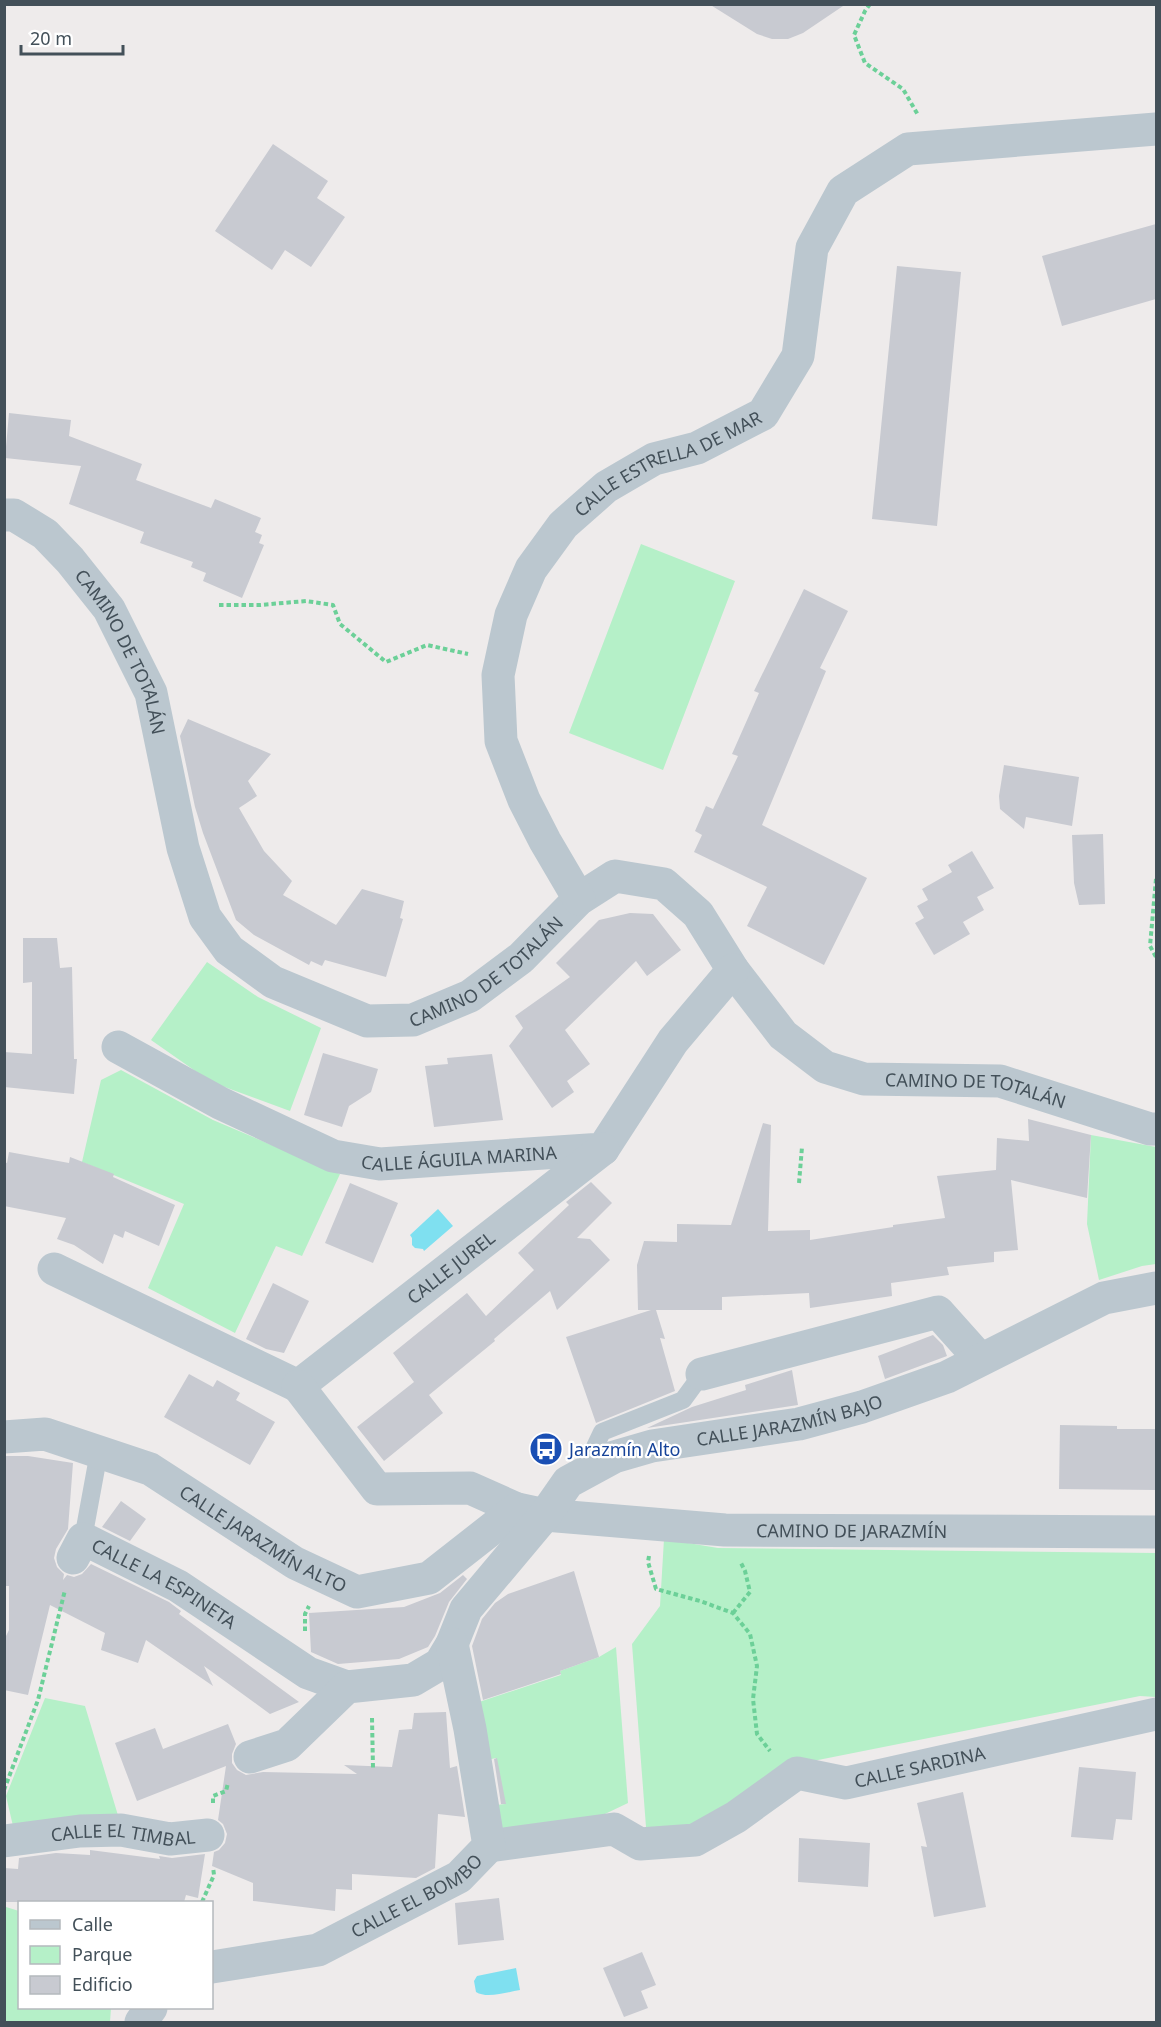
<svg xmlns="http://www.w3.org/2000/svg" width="1161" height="2027" font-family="'Noto Sans',sans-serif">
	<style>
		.green { fill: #b5f0c8 }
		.water { fill: #7fe0f0 }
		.building { fill: #c8cad1 }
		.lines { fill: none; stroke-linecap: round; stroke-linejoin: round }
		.path { stroke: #6cd098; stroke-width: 4; stroke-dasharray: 4.5 3; stroke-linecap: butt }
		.lane { stroke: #bbc7cf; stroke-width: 18 }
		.street { stroke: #bbc7cf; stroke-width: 33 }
		.labels { text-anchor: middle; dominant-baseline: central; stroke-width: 4.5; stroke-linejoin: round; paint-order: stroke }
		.street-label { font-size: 18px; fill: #435059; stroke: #fff }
		.transit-label { font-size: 18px; fill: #164399; stroke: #fff; text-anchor: start }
	</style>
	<rect width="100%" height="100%" fill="#eeebeb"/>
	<path class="green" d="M 641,544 L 735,581 L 663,770 L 569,733 Z
		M 207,962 L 258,997 L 321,1028 L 290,1111 L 211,1082 L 151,1040 Z
		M 121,1070 L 213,1120 L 340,1174 L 302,1256 L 276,1246 L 235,1333 L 148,1288 L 184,1204 L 82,1162 L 101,1080 Z
		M 1091,1135 L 1156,1147 L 1156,1264 L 1142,1266 L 1099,1280 L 1087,1224 Z
		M 664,1539 L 718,1548 L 1156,1553 L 1156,1697 L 1140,1696 L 803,1763 L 677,1832 L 646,1827 L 632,1644 L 660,1606 Z
		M 616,1647 L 628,1803 L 586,1823 L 497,1838 L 496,1805 L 505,1804 L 496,1758 L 487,1760 L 476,1703 L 561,1675 L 560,1671 L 599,1657 Z
		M 45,1698 L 85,1706 L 120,1822 L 13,1826 L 6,1796 Z
		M 6,1907 L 19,1911 L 20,2008 L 111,2008 L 110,2022 L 5,2022 L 4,1930 Z"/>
	<path class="water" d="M 438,1209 L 453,1226 L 424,1251 L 423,1249 L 415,1248 L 412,1245 L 412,1238 L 410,1235 Z
		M 516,1968 L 520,1990 C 507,1992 487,1999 476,1992 L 474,1981 L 477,1976 Z"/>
	<path class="building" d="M 709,4 L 846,4 L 803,33 L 788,39 L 772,39 L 757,34 Z
		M 273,144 L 328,181 L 317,198 L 345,217 L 311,267 L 285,250 L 272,270 L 215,231 Z
		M 1156,224 L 1156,299 L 1062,326 L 1042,256 Z
		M 897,266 L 961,272 L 937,526 L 872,519 Z
		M 9,413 L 71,420 L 69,436 L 142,464 L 136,480 L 211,508 L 215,499 L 261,518 L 255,532 L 262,535 L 259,543 L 264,545 L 242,598 L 203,581 L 206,573 L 191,567 L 193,562 L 140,543 L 144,532 L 69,504 L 81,466 L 5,458 Z
		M 804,589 L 848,611 L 820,668 L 826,671 L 762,825 L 867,878 L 824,965 L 747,926 L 767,887 L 694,852 L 702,835 L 695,831 L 706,806 L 713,809 L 738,756 L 732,754 L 759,693 L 754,691 Z
		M 188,719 L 271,754 L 248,781 L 257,796 L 239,808 L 264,851 L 292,881 L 283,895 L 336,925 L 362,889 L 404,901 L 400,918 L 403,919 L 386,977 L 325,960 L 322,966 L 311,961 L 309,965 L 254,935 L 236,920 L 203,833 L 195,807 L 180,736 Z
		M 1004,765 L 1079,777 L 1072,826 L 1026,817 L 1024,829 L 1000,809 L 999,796 Z
		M 1103,834 L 1105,904 L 1079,905 L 1074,883 L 1072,835 Z
		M 972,851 L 994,888 L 977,897 L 984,910 L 963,922 L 970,934 L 934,955 L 915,923 L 924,918 L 917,906 L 928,900 L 922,889 L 952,872 L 948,865 Z
		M 630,913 L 653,914 L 681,950 L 647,976 L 636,961 L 565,1030 L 590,1064 L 567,1081 L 574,1092 L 552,1108 L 509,1046 L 523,1028 L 515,1016 L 570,977 L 556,963 L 599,920 Z
		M 23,938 L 57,938 L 60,968 L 72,967 L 74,1059 L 77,1059 L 74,1094 L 4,1087 L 4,1052 L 32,1054 L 32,982 L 23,983 Z
		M 323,1053 L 378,1069 L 371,1092 L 349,1106 L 342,1127 L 304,1115 Z
		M 492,1054 L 503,1120 L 434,1127 L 425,1066 L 448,1064 L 447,1058 Z
		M 1028,1119 L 1091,1135 L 1087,1198 L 1011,1180 L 1018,1250 L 994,1252 L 994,1262 L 947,1267 L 949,1275 L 891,1283 L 892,1296 L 810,1308 L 809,1293 L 722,1297 L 722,1310 L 656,1310 L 665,1339 L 660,1338 L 675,1391 L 596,1423 L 566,1337 L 651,1310 L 638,1310 L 637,1265 L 644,1241 L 677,1242 L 677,1224 L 731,1225 L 763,1123 L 771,1125 L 768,1231 L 810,1230 L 810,1240 L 893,1227 L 893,1225 L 945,1218 L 937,1176 L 996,1170 L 997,1138 L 1029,1141 Z
		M 9,1152 L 69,1163 L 70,1157 L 114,1174 L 113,1177 L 175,1205 L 159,1246 L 125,1231 L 123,1238 L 114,1234 L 103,1264 L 74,1245 L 57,1239 L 66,1218 L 4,1206 L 4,1162 L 7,1163 Z
		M 591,1182 L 612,1203 L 577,1238 L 590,1239 L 610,1260 L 557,1310 L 550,1291 L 494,1339 L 495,1341 L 429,1395 L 443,1413 L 384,1461 L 357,1427 L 414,1382 L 393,1353 L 467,1293 L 486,1316 L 534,1270 L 518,1253 L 569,1205 L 566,1202 Z
		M 350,1183 L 398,1203 L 373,1263 L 325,1243 Z
		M 273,1283 L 309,1301 L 284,1353 L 266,1349 L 246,1339 Z
		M 933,1335 L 943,1345 L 947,1356 L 885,1379 L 878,1356 Z
		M 792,1370 L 798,1405 L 647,1428 L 692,1407 L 746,1390 L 745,1385 Z
		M 189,1374 L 213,1387 L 217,1380 L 240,1393 L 236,1400 L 275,1422 L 250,1465 L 164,1417 Z
		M 1060,1425 L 1117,1426 L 1117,1429 L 1156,1429 L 1156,1490 L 1059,1489 Z
		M 4,1456 L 28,1456 L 73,1463 L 68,1529 L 56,1549 L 54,1558 L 57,1567 L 64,1574 L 63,1580 L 67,1575 L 74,1577 L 82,1574 L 91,1564 L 169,1602 L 181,1611 L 179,1614 L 299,1702 L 270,1714 L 204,1666 L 213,1686 L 146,1640 L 138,1663 L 101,1650 L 105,1633 L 50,1605 L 28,1695 L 4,1690 L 4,1640 L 9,1630 L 9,1586 L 4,1586 Z
		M 121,1501 L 146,1519 L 130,1541 L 102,1527 Z
		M 574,1571 L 599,1657 L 560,1671 L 561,1674 L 483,1700 L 472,1646 L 482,1619 L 495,1603 L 508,1594 Z
		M 463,1575 L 467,1579 L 449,1602 L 435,1636 L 428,1647 L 399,1659 L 338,1664 L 311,1652 L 309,1613 L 404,1607 L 440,1593 Z
		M 446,1712 L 450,1768 L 457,1766 L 465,1817 L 438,1814 L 435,1868 L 416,1878 L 352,1874 L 352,1890 L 336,1889 L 335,1911 L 253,1901 L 253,1883 L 212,1866 L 214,1852 L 219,1850 L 225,1843 L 227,1834 L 223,1824 L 218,1820 L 226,1766 L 137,1801 L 115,1743 L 155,1728 L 163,1749 L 228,1724 L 236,1744 L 232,1754 L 232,1763 L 237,1770 L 246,1775 L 263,1772 L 357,1774 L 344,1765 L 392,1767 L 399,1730 L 412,1729 L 414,1713 Z
		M 497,1758 L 506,1804 L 501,1804 L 494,1759 Z
		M 1079,1767 L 1136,1772 L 1132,1820 L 1116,1819 L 1113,1840 L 1071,1837 Z
		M 963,1792 L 986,1907 L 934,1917 L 921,1846 L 927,1847 L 917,1803 Z
		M 799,1838 L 870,1843 L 868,1887 L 798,1882 Z
		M 90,1850 L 160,1859 L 159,1856 L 172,1858 L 205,1854 L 198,1898 L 186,1895 L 184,1902 L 4,1902 L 4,1868 L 18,1869 L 19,1858 L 56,1853 L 90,1855 Z
		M 499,1898 L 504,1940 L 458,1945 L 455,1903 Z
		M 642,1952 L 656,1985 L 641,1991 L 648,2008 L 624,2017 L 603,1968 Z"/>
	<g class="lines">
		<path class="path" d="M 870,4 L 865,11 L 854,35 L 865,63 L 903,89 L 918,115
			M 219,605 L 260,605 L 306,601 L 333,605 L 340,624 L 386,662 L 427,645 L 468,654
			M 1156,879 L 1150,946 L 1156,957
			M 799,1183 L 802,1147
			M 649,1556 L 648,1562 L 656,1589 L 700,1601 L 733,1613 L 750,1634 L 757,1666 L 753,1699 L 757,1734 L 770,1751
			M 733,1613 L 750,1592 L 745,1571 L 741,1563
			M 305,1631 L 305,1614 L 309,1606
			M 372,1718 L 373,1768
			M 4,1790 L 38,1700 L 65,1590
			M 213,1803 L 213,1796 L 226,1791 L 228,1783
			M 202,1902 L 214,1875 L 213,1867"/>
		<path class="lane" d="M 584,1470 L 602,1432 L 683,1400 L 702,1374
			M 83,1539 L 99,1452"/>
		<g class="street">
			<path id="s1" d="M 4,515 L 14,515 L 45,534 L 70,560 L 109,609 L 151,693 L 183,848 L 205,917 L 229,950 L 273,982 L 367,1021 L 413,1020 L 470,996 L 521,958 L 579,899 L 615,876 L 664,884 L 698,914 L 733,970 L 783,1035 L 825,1067 L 864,1079 L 1000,1081 L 1150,1129 L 1156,1129"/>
			<path id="s2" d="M 579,899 L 545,841 L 524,800 L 501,741 L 498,675 L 511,615 L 531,569 L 563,525 L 606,487 L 654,459 L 697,448 L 763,414 L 798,356 L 812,248 L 843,191 L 908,149 L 1156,129"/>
			<path id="s3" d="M 118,1047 L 220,1103 L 333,1156 L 380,1164 L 603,1149 L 673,1041 L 733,970"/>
			<path id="s4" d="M 54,1269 L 298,1386 L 603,1149"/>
			<path d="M 702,1374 L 938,1312 L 980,1359"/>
			<path d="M 298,1386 L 377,1489 L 470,1488 L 517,1509"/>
			<path id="s5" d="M 4,1437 L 45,1434 L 150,1469 L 295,1563 L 357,1592 L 429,1578 L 517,1509 L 545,1515 L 725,1530 L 1156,1532"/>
			<path id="s6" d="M 73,1558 L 83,1539 L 90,1542 L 178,1586 L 308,1673 L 347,1687"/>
			<path id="s7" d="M 250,1757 L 287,1745 L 347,1687 L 413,1680 L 440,1664 L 452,1644 L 466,1609 L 545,1515 L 568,1482 L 614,1457 L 652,1446 L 799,1424 L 862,1407 L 947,1377 L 1104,1298 L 1156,1288"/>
			<path id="s8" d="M 4,1841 L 80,1831 L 121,1830 L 170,1839 L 208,1835"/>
			<path id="s9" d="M 489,1846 L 614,1829 L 640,1844 L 695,1840 L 736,1817 L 797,1773 L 846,1783 L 1156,1714"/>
			<path id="s10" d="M 212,1967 L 318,1950 L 459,1877 L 489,1846 L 470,1729 L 452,1644"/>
			<path d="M 141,2022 L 151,2008"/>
		</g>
	</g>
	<defs>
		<g id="bus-disc" transform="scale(1.725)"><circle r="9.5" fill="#1a4fb4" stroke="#fff"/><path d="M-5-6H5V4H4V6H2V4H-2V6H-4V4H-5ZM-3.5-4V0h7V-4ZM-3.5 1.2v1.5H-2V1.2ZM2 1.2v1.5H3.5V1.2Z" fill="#fff"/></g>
	</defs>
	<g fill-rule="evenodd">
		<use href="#bus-disc" x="546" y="1449"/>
	</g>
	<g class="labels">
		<g class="street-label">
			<text stroke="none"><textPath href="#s2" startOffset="532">CALLE ESTRELLA DE MAR</textPath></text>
			<text stroke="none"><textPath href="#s1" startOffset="189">CAMINO DE TOTALÁN</textPath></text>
			<text stroke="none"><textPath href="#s1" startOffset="801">CAMINO DE TOTALÁN</textPath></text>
			<text stroke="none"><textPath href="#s1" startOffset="1413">CAMINO DE TOTALÁN</textPath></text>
			<text stroke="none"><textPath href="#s3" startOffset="368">CALLE ÁGUILA MARINA</textPath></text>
			<text stroke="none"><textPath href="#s4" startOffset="464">CALLE JUREL</textPath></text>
			<text stroke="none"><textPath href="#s7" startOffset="676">CALLE JARAZMÍN BAJO</textPath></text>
			<text stroke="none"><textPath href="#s5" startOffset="914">CAMINO DE JARAZMÍN</textPath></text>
			<text stroke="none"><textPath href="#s5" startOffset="285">CALLE JARAZMÍN ALTO</textPath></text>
			<text stroke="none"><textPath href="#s6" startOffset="114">CALLE LA ESPINETA</textPath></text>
			<text stroke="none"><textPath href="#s9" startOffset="459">CALLE SARDINA</textPath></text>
			<text stroke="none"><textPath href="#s8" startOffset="120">CALLE EL TIMBAL</textPath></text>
			<text stroke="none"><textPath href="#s10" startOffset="220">CALLE EL BOMBO</textPath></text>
		</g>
		<g class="transit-label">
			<text x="569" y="1449">Jarazmín Alto</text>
		</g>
	</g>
	<rect width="1161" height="2027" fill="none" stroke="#435059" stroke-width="12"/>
	<rect x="18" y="1901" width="195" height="108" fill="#ffffff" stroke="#b4b9bd" stroke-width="1.5"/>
	<rect x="30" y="1920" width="30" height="9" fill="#bbc7cf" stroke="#b4b9bd" stroke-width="1.5"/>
	<text x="72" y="1931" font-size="18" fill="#435059">Calle</text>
	<rect x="30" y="1946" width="30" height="18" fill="#b5f0c8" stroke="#b4b9bd" stroke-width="1.5"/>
	<text x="72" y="1961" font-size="18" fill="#435059">Parque</text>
	<rect x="30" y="1976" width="30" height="18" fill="#c8cad1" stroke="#b4b9bd" stroke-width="1.5"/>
	<text x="72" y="1991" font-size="18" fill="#435059">Edificio</text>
	<path d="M21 45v9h102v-9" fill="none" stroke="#435059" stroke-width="3"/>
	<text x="30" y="45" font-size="18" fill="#435059" stroke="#ffffff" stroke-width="4.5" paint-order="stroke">20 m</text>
</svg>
